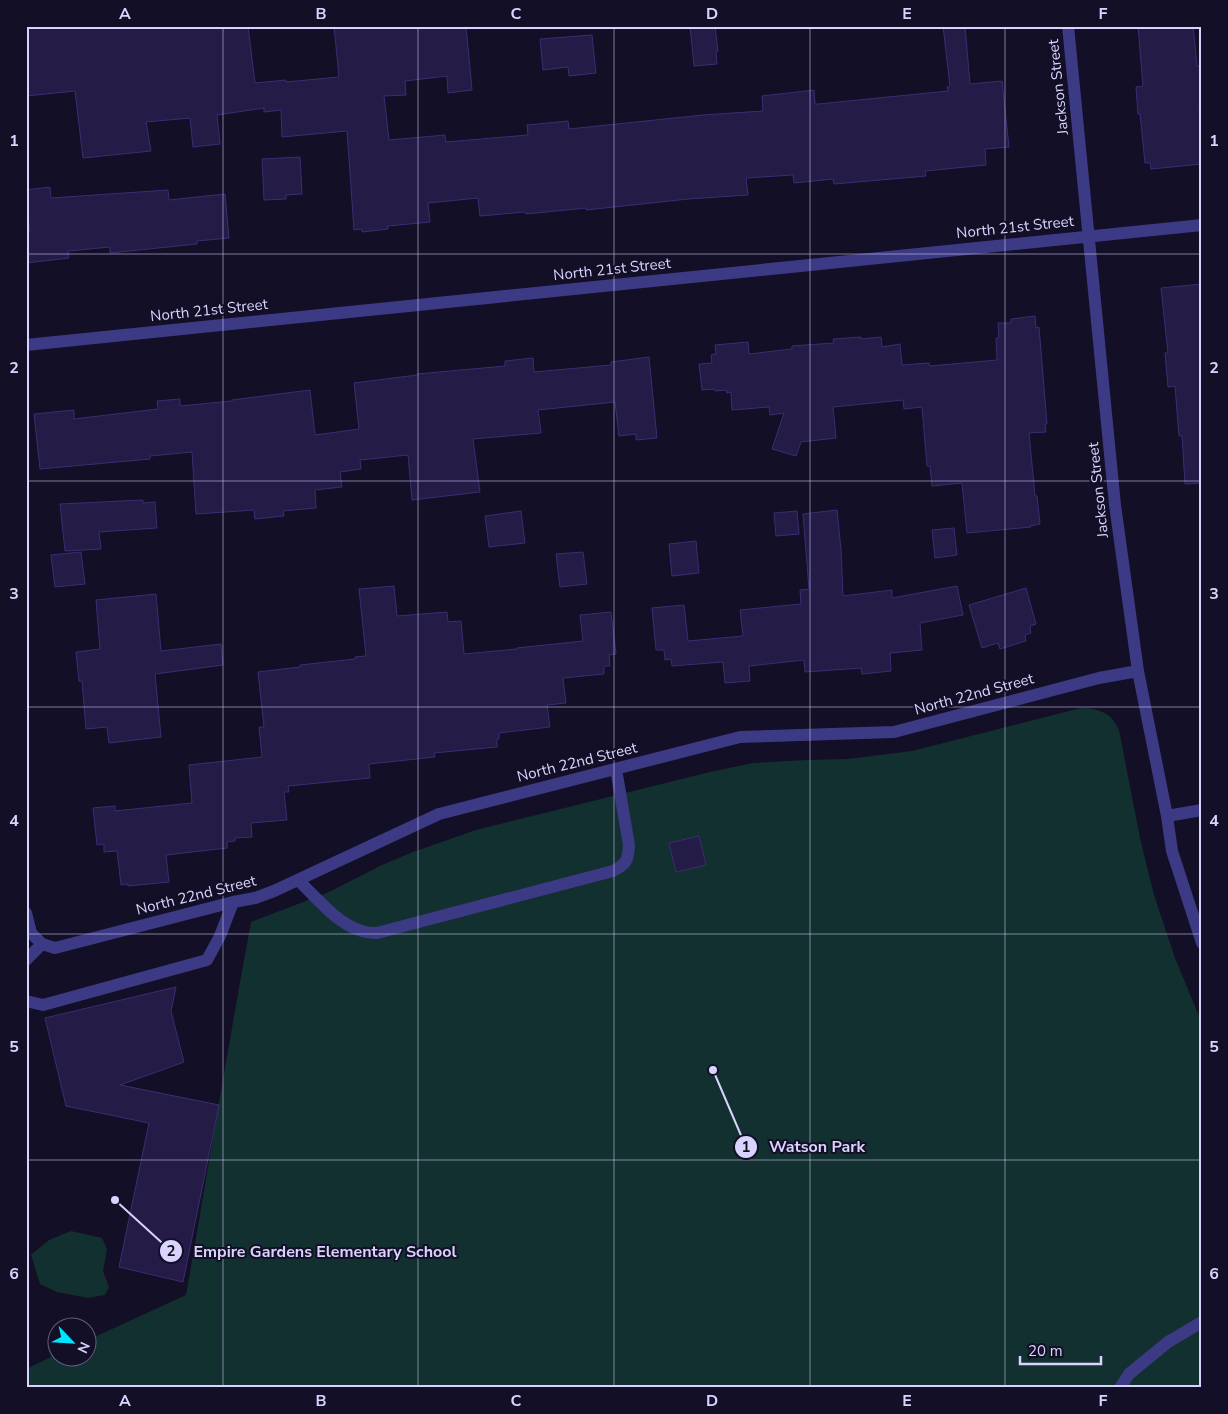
<svg xmlns="http://www.w3.org/2000/svg" width="1228" height="1414" font-family="'Nunito Sans',sans-serif">
	<style>
		.green { fill: #12302f }
		.building { fill: #241b47; stroke: #3b2d73 }
		.lines { fill: none; stroke-linecap: round; stroke-linejoin: round }
		.minor { stroke: #3d3a85; stroke-width: 12 }
		.grid { fill: none; stroke: #d9d4ff; stroke-width: 1; stroke-opacity: 0.55 }
		.labels { text-anchor: middle; dominant-baseline: central; stroke-width: 4; stroke-linejoin: round; paint-order: stroke }
		.street-label { font-size: 15px; fill: #d9d4ff; stroke: #130f26 }
		.leader { fill: none; stroke: #d9d4ff; stroke-width: 2 }
		.callout-dot { fill: #d9d4ff; stroke: #130f26; stroke-width: 2 }
		.mark-label { font-size: 15px; text-anchor: middle; font-weight: bold; fill: #111 }
		.callout-label { font-size: 16px; text-anchor: middle; font-weight: bold; fill: #d9d4ff; stroke: #130f26; stroke-width: 4; stroke-linejoin: round; paint-order: stroke }
		.neatline { fill: none; stroke: #d9d4ff; stroke-width: 2 }
		.grid-label { font-size: 16px; text-anchor: middle; font-weight: bold; fill: #d9d4ff }
	</style>
	<rect width="100%" height="100%" fill="#130f26"/>
	<path class="green" d="M 1081,708 C 1098,708 1112,713 1119,730 L 1140,838 L 1154,895 L 1175,958 L 1202,1023 L 1202,1388 L 26,1388 L 26,1369 L 57,1354 L 58,1356 L 88,1356 L 88,1340 L 186,1295 C 208,1170 228,1046 251,922 L 327,893 L 382,865 L 413,852 L 476,830 L 710,772 L 753,763 L 806,760 L 848,759 L 912,751 Z
		M 71,1231 L 102,1238 L 107,1249 L 103,1271 L 109,1287 L 105,1295 L 88,1298 L 57,1292 L 40,1284 L 31,1255 L 49,1240 Z"/>
	<path class="building" d="M 26,26 L 248,26 L 255,83 L 286,80 L 286,82 L 339,77 L 334,26 L 466,26 L 472,90 L 448,93 L 447,76 L 405,81 L 406,95 L 384,96 L 389,140 L 445,135 L 446,142 L 528,135 L 527,125 L 568,121 L 569,129 L 703,115 L 763,111 L 762,96 L 814,90 L 815,104 L 818,104 L 948,91 L 947,87 L 950,86 L 943,26 L 965,26 L 970,84 L 1002,81 L 1009,147 L 985,149 L 986,165 L 925,171 L 926,176 L 834,184 L 833,179 L 794,183 L 793,175 L 746,178 L 748,195 L 688,199 L 586,210 L 586,208 L 526,214 L 525,212 L 480,216 L 478,198 L 428,203 L 430,222 L 388,226 L 388,229 L 362,232 L 362,229 L 354,230 L 347,131 L 282,137 L 281,110 L 264,112 L 264,108 L 217,115 L 220,144 L 193,147 L 190,118 L 146,122 L 151,151 L 83,158 L 75,91 L 26,96 Z
		M 690,26 L 715,26 L 718,51 L 716,51 L 717,64 L 694,66 Z
		M 1138,26 L 1193,26 L 1197,66 L 1202,66 L 1202,110 L 1199,110 L 1202,136 L 1202,164 L 1151,169 L 1150,163 L 1145,163 L 1140,114 L 1138,114 L 1136,87 L 1143,86 Z
		M 592,35 L 596,73 L 569,76 L 568,67 L 543,70 L 540,39 Z
		M 300,157 L 302,194 L 286,195 L 286,199 L 264,200 L 262,159 Z
		M 50,187 L 51,198 L 168,190 L 169,200 L 225,194 L 229,238 L 197,241 L 197,244 L 110,253 L 110,247 L 68,251 L 69,258 L 26,263 L 26,232 L 30,232 L 26,202 L 26,190 Z
		M 1202,284 L 1202,483 L 1185,484 L 1182,436 L 1179,436 L 1175,386 L 1168,387 L 1165,353 L 1168,353 L 1161,288 Z
		M 1035,316 L 1036,328 L 1039,327 L 1047,424 L 1045,424 L 1046,432 L 1029,433 L 1035,496 L 1037,496 L 1040,524 L 1030,526 L 1031,527 L 967,533 L 962,483 L 932,486 L 930,466 L 927,466 L 922,407 L 904,409 L 903,400 L 833,407 L 836,438 L 801,442 L 796,456 L 772,449 L 784,413 L 770,415 L 769,407 L 732,410 L 731,392 L 727,393 L 726,390 L 715,391 L 714,389 L 702,390 L 699,364 L 712,363 L 711,355 L 716,354 L 715,345 L 748,342 L 749,354 L 792,349 L 792,346 L 834,343 L 833,339 L 861,337 L 861,339 L 881,337 L 882,347 L 900,344 L 902,365 L 929,363 L 930,366 L 997,360 L 996,338 L 999,338 L 998,323 L 1011,323 L 1011,319 Z
		M 649,357 L 657,438 L 636,440 L 636,434 L 619,436 L 615,402 L 538,410 L 541,433 L 473,439 L 480,492 L 412,500 L 408,455 L 360,460 L 361,469 L 340,472 L 342,487 L 315,490 L 316,508 L 283,511 L 284,516 L 255,519 L 254,510 L 196,514 L 192,452 L 150,456 L 150,459 L 40,469 L 34,414 L 74,410 L 74,419 L 158,409 L 157,401 L 180,399 L 180,406 L 232,401 L 232,400 L 310,390 L 315,435 L 359,429 L 354,383 L 417,375 L 417,374 L 505,366 L 505,361 L 533,358 L 534,372 L 611,365 L 611,362 Z
		M 143,500 L 143,503 L 155,502 L 157,528 L 99,532 L 101,549 L 65,551 L 60,504 Z
		M 837,510 L 841,550 L 843,596 L 892,590 L 892,598 L 957,586 L 963,615 L 920,623 L 922,650 L 890,653 L 891,671 L 862,674 L 861,668 L 805,672 L 804,660 L 749,666 L 750,681 L 725,683 L 723,662 L 672,666 L 671,659 L 665,660 L 664,650 L 656,650 L 652,608 L 684,605 L 688,641 L 743,636 L 740,610 L 801,604 L 800,590 L 809,589 L 803,514 Z
		M 521,511 L 525,543 L 489,547 L 485,516 Z
		M 797,511 L 799,534 L 776,536 L 774,513 Z
		M 954,528 L 957,555 L 935,558 L 932,530 Z
		M 696,541 L 699,573 L 672,576 L 669,544 Z
		M 81,552 L 85,584 L 55,587 L 51,555 Z
		M 583,552 L 587,584 L 560,587 L 556,554 Z
		M 394,586 L 397,616 L 447,612 L 448,622 L 461,621 L 464,654 L 517,649 L 517,648 L 583,641 L 580,615 L 611,612 L 616,654 L 609,655 L 610,666 L 604,666 L 604,674 L 563,678 L 566,703 L 547,705 L 550,727 L 499,733 L 499,739 L 497,739 L 497,747 L 434,753 L 435,757 L 369,764 L 370,778 L 288,786 L 289,792 L 284,792 L 287,820 L 251,823 L 252,837 L 235,838 L 235,841 L 227,842 L 227,848 L 166,855 L 169,882 L 128,886 L 128,884 L 121,885 L 117,851 L 104,852 L 104,844 L 97,845 L 93,808 L 115,806 L 115,811 L 192,803 L 189,765 L 262,757 L 259,727 L 264,727 L 258,672 L 300,667 L 300,665 L 355,659 L 355,657 L 366,656 L 359,589 Z
		M 1026,588 L 1036,624 L 1030,626 L 1031,633 L 1025,635 L 1026,641 L 1000,649 L 998,643 L 982,648 L 969,605 Z
		M 156,594 L 161,651 L 221,644 L 223,665 L 155,674 L 161,737 L 109,743 L 107,727 L 86,729 L 82,681 L 79,681 L 76,652 L 100,649 L 96,600 Z
		M 699,836 L 706,865 L 676,872 L 669,843 Z
		M 176,987 L 171,1011 L 184,1062 L 120,1085 L 219,1105 L 183,1282 L 119,1267 L 149,1123 L 66,1106 L 45,1018 Z"/>
	<g class="lines">
		<path class="minor" d="M 1068,26 L 1115,505 L 1138,671 L 1167,816 L 1172,851 L 1202,943
			M 26,345 L 1202,225
			M 1167,816 L 1202,810
			M 298,880 C 316,897 337,924 362,931 C 367,933 372,933 377,933 L 613,871 C 627,864 628,860 629,845 L 616,769
			M 26,913 L 31,933 L 42,944
			M 42,944 L 55,948 L 233,902 L 255,898 L 274,891 L 439,814 L 740,737 L 894,732 L 1099,678 L 1138,671
			M 26,960 L 42,944
			M 26,1001 L 43,1005 L 207,960 L 220,936 L 233,902
			M 1120,1388 L 1129,1374 L 1168,1342 L 1202,1322"/>
	</g>
	<path class="grid" d="M 223,26 L 223,1388M 418,26 L 418,1388M 614,26 L 614,1388M 810,26 L 810,1388M 1005,26 L 1005,1388M 26,254 L 1202,254M 26,481 L 1202,481M 26,707 L 1202,707M 26,934 L 1202,934M 26,1160 L 1202,1160"/>
	<g class="labels">
		<g class="street-label">
			<text transform="translate(1058 87) rotate(-96)">Jackson Street</text>
			<text transform="translate(1015 227) rotate(-6)">North 21st Street</text>
			<text transform="translate(612 269) rotate(-6)">North 21st Street</text>
			<text transform="translate(209 310) rotate(-6)">North 21st Street</text>
			<text transform="translate(1098 490) rotate(-96)">Jackson Street</text>
			<text transform="translate(974 694) rotate(-15)">North 22nd Street</text>
			<text transform="translate(577 762) rotate(-14)">North 22nd Street</text>
			<text transform="translate(196 895) rotate(-14)">North 22nd Street</text>
		</g>
	</g>
	<path class="leader" d="M713 1070L746 1147M115 1200L171 1251"/>
	<g class="callout-dot">
		<circle cx="713" cy="1070" r="5"/>
		<circle cx="115" cy="1200" r="5"/>
		<circle cx="746" cy="1147" r="12"/>
		<circle cx="171" cy="1251" r="12"/>
	</g>
	<g class="mark-label">
		<text x="746" y="1152">1</text>
		<text x="171" y="1256">2</text>
	</g>
	<g class="callout-label">
		<text x="817" y="1152">Watson Park</text>
		<text x="325" y="1257">Empire Gardens Elementary School</text>
	</g>
	<rect width="1228" height="1414" fill="none" stroke="#130f26" stroke-width="55"/>
	<g transform="translate(72 1342) rotate(115)"><circle r="24" fill="#130f26" stroke="#625e7d"/>
	<path d="M0-4L9 19L0 12L-9 19Z" fill="#00e5ff"/>
	<text y="-8" font-size="14" font-weight="bold" text-anchor="middle" fill="#d9d4ff">N</text>
	</g>
	<path d="M1020 1356v8h81v-8" fill="none" stroke="#d9d4ff" stroke-width="2.5"/>
	<text x="1028" y="1356" font-size="15" fill="#d9d4ff" stroke="#130f26" stroke-width="4" paint-order="stroke">20 m</text>
	<rect x="28" y="28" width="1172" height="1358" class="neatline"/>
	<g class="grid-label">
		<text x="125" y="19">A</text>
		<text x="321" y="19">B</text>
		<text x="516" y="19">C</text>
		<text x="712" y="19">D</text>
		<text x="907" y="19">E</text>
		<text x="1103" y="19">F</text>
		<text x="14" y="146">1</text>
		<text x="1214" y="146">1</text>
		<text x="14" y="373">2</text>
		<text x="1214" y="373">2</text>
		<text x="14" y="599">3</text>
		<text x="1214" y="599">3</text>
		<text x="14" y="826">4</text>
		<text x="1214" y="826">4</text>
		<text x="14" y="1052">5</text>
		<text x="1214" y="1052">5</text>
		<text x="14" y="1279">6</text>
		<text x="1214" y="1279">6</text>
		<text x="125" y="1406">A</text>
		<text x="321" y="1406">B</text>
		<text x="516" y="1406">C</text>
		<text x="712" y="1406">D</text>
		<text x="907" y="1406">E</text>
		<text x="1103" y="1406">F</text>
	</g>
</svg>
